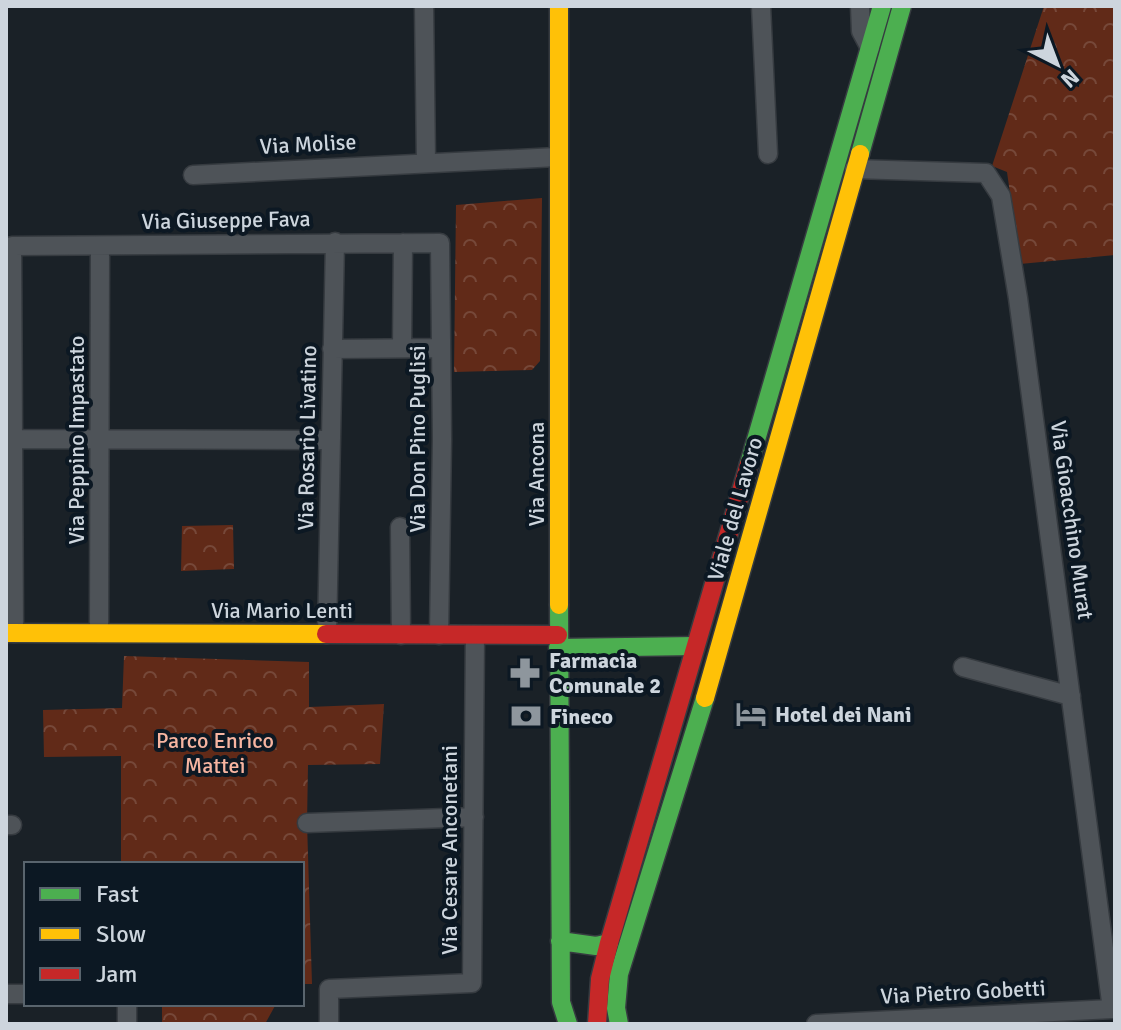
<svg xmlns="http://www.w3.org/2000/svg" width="1121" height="1030" font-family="Signika,sans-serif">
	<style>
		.park { fill: url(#park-crowns) }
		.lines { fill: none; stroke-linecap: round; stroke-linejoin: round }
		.street-casing { stroke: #363b40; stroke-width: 21 }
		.fast-casing { stroke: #363b40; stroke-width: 21 }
		.slow-casing { stroke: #363b40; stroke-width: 21 }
		.jam-casing { stroke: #363b40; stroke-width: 21 }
		.street { stroke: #4e5358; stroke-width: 18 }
		.fast { stroke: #4caf50; stroke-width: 18 }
		.slow { stroke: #ffc107; stroke-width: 18 }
		.jam { stroke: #c62828; stroke-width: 18 }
		.labels { text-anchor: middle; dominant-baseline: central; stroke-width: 8; stroke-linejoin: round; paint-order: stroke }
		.street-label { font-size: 22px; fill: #cdd5dd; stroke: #0c1823 }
		.poi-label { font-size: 22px; font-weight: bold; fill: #cdd5dd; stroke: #0c1823; text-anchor: start }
		.park-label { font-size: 22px; fill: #f7b5a1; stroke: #0c1823 }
	</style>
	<defs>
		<pattern id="park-crowns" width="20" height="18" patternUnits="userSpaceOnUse" patternTransform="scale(2)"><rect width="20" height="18" fill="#612a18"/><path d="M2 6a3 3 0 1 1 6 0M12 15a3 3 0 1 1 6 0" fill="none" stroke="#764839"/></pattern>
	</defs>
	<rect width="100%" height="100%" fill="#1a2127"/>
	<path class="park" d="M 1044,6 L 1115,6 L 1115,255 L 1020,264 L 1007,172 L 992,166 Z
		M 542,198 L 540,361 L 532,370 L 454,372 L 456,205 Z
		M 233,525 L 234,569 L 181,571 L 182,526 Z
		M 124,656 L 309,662 L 309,707 L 384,704 L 380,764 L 308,765 L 307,823 L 312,984 L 302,984 L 302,864 L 121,864 L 121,756 L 44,757 L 43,710 L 122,708 Z
		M 159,1004 L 276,1004 L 265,1024 L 162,1024 L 162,1007 Z"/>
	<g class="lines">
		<g class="street-casing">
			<path id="street" d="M 424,6 L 426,162
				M 761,6 L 768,154
				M 860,6 L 861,31 L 870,48
				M 193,175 L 557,157
				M 402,348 L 403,243
				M 332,349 L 441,348
				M 12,439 L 330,440
				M 400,527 L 401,635
				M 14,633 L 12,246 L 440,243 L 442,439 L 439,635
				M 99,633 L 100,246
				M 327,634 L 335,242
				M 963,667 L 1071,696
				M 307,823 L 474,817
				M 6,825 L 12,825
				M 6,994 L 26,994
				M 127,1004 L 127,1024
				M 329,1024 L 329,989 L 472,983 L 475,635
				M 816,1024 L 1112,1009 L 1018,298 L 1001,196 L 986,173 L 854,169"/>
		</g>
		<g class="fast-casing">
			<path id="fast" d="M 860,154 L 902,6
				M 749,464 L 882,6
				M 559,605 L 561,1002 L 568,1024
				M 558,648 L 695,646
				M 560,941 L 596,946 L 609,943
				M 619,1024 L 616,1008 L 619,974 L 705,698"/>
		</g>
		<g class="slow-casing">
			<path id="slow" d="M 559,605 L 559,6
				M 6,633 L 326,634
				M 705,698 L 860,154"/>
		</g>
		<g class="jam-casing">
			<path id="jam" d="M 326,634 L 558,635
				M 597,1024 L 600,979 L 609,943 L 749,464"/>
		</g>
		<use href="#street" class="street"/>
		<use href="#fast" class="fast"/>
		<use href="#slow" class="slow"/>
		<use href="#jam" class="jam"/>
	</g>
	<defs>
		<g id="pharmacy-bare" transform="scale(2.4)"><path d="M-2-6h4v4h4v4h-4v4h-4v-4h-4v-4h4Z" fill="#8e969d" stroke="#0c1823" stroke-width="2.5" paint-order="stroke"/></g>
		<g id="hotel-bare" transform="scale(2.4)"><path d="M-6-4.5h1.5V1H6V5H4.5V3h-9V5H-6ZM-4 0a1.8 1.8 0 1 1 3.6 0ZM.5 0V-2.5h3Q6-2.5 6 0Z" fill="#8e969d" stroke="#0c1823" stroke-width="2.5" paint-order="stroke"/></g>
		<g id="bank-bare" transform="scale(2.4)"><path d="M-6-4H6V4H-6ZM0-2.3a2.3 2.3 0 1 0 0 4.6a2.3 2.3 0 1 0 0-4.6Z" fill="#8e969d" stroke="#0c1823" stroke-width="2.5" paint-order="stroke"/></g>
	</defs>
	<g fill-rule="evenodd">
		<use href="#pharmacy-bare" x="525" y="673"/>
		<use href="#hotel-bare" x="751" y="714"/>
		<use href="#bank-bare" x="526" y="716"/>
	</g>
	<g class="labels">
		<g class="street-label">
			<text transform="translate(308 144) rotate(-3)">Via Molise</text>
			<text transform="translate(226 220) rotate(-1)">Via Giuseppe Fava</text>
			<text transform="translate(307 438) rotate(-89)">Via Rosario Livatino</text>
			<text transform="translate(417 439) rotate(-90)">Via Don Pino Puglisi</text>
			<text transform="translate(76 440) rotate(-90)">Via Peppino Impastato</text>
			<text transform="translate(536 474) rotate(-90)">Via Ancona</text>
			<text transform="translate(735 509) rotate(-74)">Viale del Lavoro</text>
			<text transform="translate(1072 520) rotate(82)">Via Gioacchino Murat</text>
			<text x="282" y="610">Via Mario Lenti</text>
			<text transform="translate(449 850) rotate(-90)">Via Cesare Anconetani</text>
			<text transform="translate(963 992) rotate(-3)">Via Pietro Gobetti</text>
		</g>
		<g class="poi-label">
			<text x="549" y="660">Farmacia<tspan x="549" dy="25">Comunale 2</tspan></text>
			<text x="775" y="714">Hotel dei Nani</text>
			<text x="550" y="716">Fineco</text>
		</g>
		<g class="park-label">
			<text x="215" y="740">Parco Enrico<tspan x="215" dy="25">Mattei</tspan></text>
		</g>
	</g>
	<rect width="1121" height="1030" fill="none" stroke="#cdd5dd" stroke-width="16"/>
	<rect x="24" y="862" width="280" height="144" fill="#0c1823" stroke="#59646d" stroke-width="2"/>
	<rect x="40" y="888" width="40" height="12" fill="#4caf50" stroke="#59646d" stroke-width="2"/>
	<text x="96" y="902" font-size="24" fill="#cdd5dd">Fast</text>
	<rect x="40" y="928" width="40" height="12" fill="#ffc107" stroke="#59646d" stroke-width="2"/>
	<text x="96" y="942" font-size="24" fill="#cdd5dd">Slow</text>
	<rect x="40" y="968" width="40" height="12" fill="#c62828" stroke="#59646d" stroke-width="2"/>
	<text x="96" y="982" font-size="24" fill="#cdd5dd">Jam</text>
	<g transform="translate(1057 64) rotate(138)" stroke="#0c1823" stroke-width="6" paint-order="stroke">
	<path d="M0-6L14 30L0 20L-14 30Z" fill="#cdd5dd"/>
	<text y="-12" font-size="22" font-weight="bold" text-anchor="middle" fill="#cdd5dd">N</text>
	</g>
</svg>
